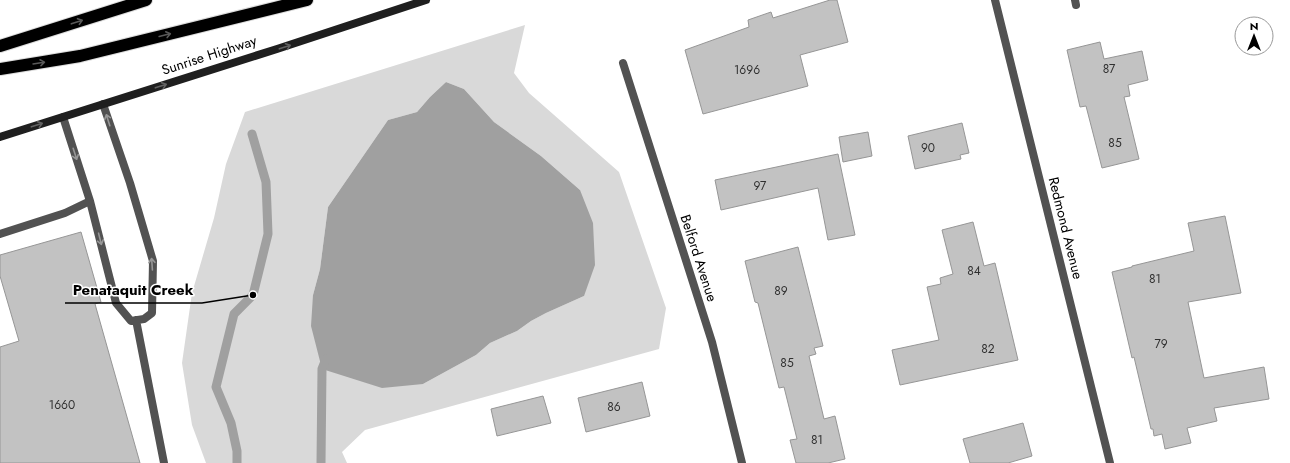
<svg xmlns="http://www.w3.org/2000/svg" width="1290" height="463" font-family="Jost,sans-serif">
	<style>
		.green { fill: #d9d9d9; fill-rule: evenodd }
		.water { fill: #a0a0a0 }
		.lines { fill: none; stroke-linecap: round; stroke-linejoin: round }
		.stream { stroke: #a0a0a0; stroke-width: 9 }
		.building { fill: #c2c2c2; stroke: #969696 }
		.highway-casing { stroke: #dbdbdb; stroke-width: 14 }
		.lane { stroke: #525252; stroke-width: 8 }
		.street { stroke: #525252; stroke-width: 8 }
		.secondary { stroke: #1f1f1f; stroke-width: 8 }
		.highway { stroke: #000; stroke-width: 12 }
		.oneway { stroke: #595959 }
		.oneway2 { stroke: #626262 }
		.oneway3 { stroke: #979797 }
		.labels { text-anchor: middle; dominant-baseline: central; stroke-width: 3; stroke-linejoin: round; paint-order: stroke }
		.number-label { font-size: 12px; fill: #303030 }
		.street-label { font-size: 14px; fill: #000; stroke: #fff }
		.leader { fill: none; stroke: #000; stroke-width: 1.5 }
		.callout-dot { fill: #000; stroke: #fff; stroke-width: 1.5 }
		.callout-label { font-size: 15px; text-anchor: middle; font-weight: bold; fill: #000; stroke: #fff; stroke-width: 3; stroke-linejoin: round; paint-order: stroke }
	</style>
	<rect width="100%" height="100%" fill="#fff"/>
	<path class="green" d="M 525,25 L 514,73 L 529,93 L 619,172 L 666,308 L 659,349 L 365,430 L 342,452 L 347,463 L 206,463 L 192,425 L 182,363 L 192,293 L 214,218 L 226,164 L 245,112 ZM 446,82 L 464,89 L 494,122 L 541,156 L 580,190 L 584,296 L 546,313 L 531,321 L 517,331 L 490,343 L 476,355 L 423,384 L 313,295 L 320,269 L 328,207 L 388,120 L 417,112 L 430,97 Z"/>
	<path class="water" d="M 446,82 L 464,89 L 494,122 L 541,156 L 580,190 L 593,223 L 595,265 L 584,296 L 546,313 L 531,321 L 517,331 L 490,343 L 476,355 L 423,384 L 382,388 L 322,369 L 311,326 L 313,295 L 320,269 L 328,207 L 388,120 L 417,112 L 430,97 Z"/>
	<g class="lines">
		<path class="stream" d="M 237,463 L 237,451 L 231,423 L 216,387 L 234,314 L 253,295 L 268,234 L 266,182 L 252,134
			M 321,463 L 322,369 L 326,359"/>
	</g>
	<path class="building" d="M 830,0 L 837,0 L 848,42 L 800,55 L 808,86 L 703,114 L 685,50 L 749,27 L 748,20 L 771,12 L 773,18 Z
		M 1100,42 L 1104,59 L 1142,51 L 1148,80 L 1128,85 L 1130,96 L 1124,97 L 1139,159 L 1102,168 L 1086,106 L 1080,107 L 1067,50 Z
		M 962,123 L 969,153 L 960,155 L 961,159 L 915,169 L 908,136 Z
		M 868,132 L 872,156 L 843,162 L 839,137 Z
		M 838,154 L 855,235 L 828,240 L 818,188 L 721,210 L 715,180 Z
		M 1225,216 L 1241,293 L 1188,302 L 1204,378 L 1264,367 L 1269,399 L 1214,408 L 1217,421 L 1187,428 L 1191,443 L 1165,449 L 1162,434 L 1154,436 L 1153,429 L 1151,429 L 1134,357 L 1132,358 L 1112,272 L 1132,267 L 1132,266 L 1194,251 L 1188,223 Z
		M 973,222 L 984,266 L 995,263 L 1018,360 L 900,385 L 892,350 L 939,340 L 927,287 L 941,284 L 940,278 L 953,274 L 942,230 Z
		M 81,232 L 101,302 L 95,304 L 140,463 L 0,463 L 0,347 L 19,341 L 0,276 L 0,255 Z
		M 798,247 L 823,346 L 814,348 L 816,354 L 809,356 L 824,419 L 835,416 L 845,459 L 828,463 L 796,463 L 790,440 L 797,439 L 784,387 L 779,388 L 758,303 L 755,302 L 745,261 Z
		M 642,382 L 650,416 L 586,432 L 578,398 Z
		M 543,396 L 551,423 L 497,436 L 491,409 Z
		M 1023,423 L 1032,456 L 1008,463 L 970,463 L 963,439 Z"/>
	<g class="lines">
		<g class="highway-casing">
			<path id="highway" d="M 0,46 L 146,0
				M 0,69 L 80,56 L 307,0"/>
		</g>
		<path class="lane" d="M 1075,0 L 1076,5
			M 63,117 L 90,201 L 116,303 L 131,321 L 144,319 L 152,313 L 153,261 L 130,183 L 103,104
			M 0,234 L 65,213 L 90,201
			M 136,320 L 164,463"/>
		<path class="street" d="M 995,0 L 1110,463
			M 623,63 L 712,342 L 742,463"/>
		<path class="secondary" d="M 0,137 L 277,49 L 426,0"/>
		<use href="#highway" class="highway"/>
	</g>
	<defs><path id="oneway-shaft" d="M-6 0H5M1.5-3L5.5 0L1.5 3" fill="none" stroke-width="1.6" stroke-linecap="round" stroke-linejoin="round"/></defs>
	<g class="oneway">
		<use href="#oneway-shaft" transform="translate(77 22) rotate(-18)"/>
		<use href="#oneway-shaft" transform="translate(165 35) rotate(-14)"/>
		<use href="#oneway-shaft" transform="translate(39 63) rotate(-9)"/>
	</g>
	<g class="oneway2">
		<use href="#oneway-shaft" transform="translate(285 47) rotate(-18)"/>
		<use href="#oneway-shaft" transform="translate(161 86) rotate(-18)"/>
		<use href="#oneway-shaft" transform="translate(37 125) rotate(-18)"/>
	</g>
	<g class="oneway3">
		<use href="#oneway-shaft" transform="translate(108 120) rotate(-108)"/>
		<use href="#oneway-shaft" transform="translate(75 154) rotate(72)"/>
		<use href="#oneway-shaft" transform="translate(100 239) rotate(76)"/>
		<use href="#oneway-shaft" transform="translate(152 264) rotate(-94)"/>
	</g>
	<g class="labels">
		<g class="number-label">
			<text x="1109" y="69">87</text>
			<text x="747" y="70">1696</text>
			<text x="1115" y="143">85</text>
			<text x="928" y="148">90</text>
			<text x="760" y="186">97</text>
			<text x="974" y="271">84</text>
			<text x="1155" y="279">81</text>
			<text x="781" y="291">89</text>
			<text x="1161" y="344">79</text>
			<text x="988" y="349">82</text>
			<text x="787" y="363">85</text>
			<text x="62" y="405">1660</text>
			<text x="614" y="407">86</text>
			<text x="817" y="440">81</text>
		</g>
		<g class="street-label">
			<text transform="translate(209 55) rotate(-18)">Sunrise Highway</text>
			<text transform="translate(1066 228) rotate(76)">Redmond Avenue</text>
			<text transform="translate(699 258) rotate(72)">Belford Avenue</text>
		</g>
	</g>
	<path class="leader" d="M253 295L202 303H65"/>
	<circle class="callout-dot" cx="253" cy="295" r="4"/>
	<g class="callout-label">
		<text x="133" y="295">Penataquit Creek</text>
	</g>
	<g transform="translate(1254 36)"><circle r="19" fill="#ffffff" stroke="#999999"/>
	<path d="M0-3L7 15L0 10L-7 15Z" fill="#000000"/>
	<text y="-6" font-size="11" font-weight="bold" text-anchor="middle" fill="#000000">N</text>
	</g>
</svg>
